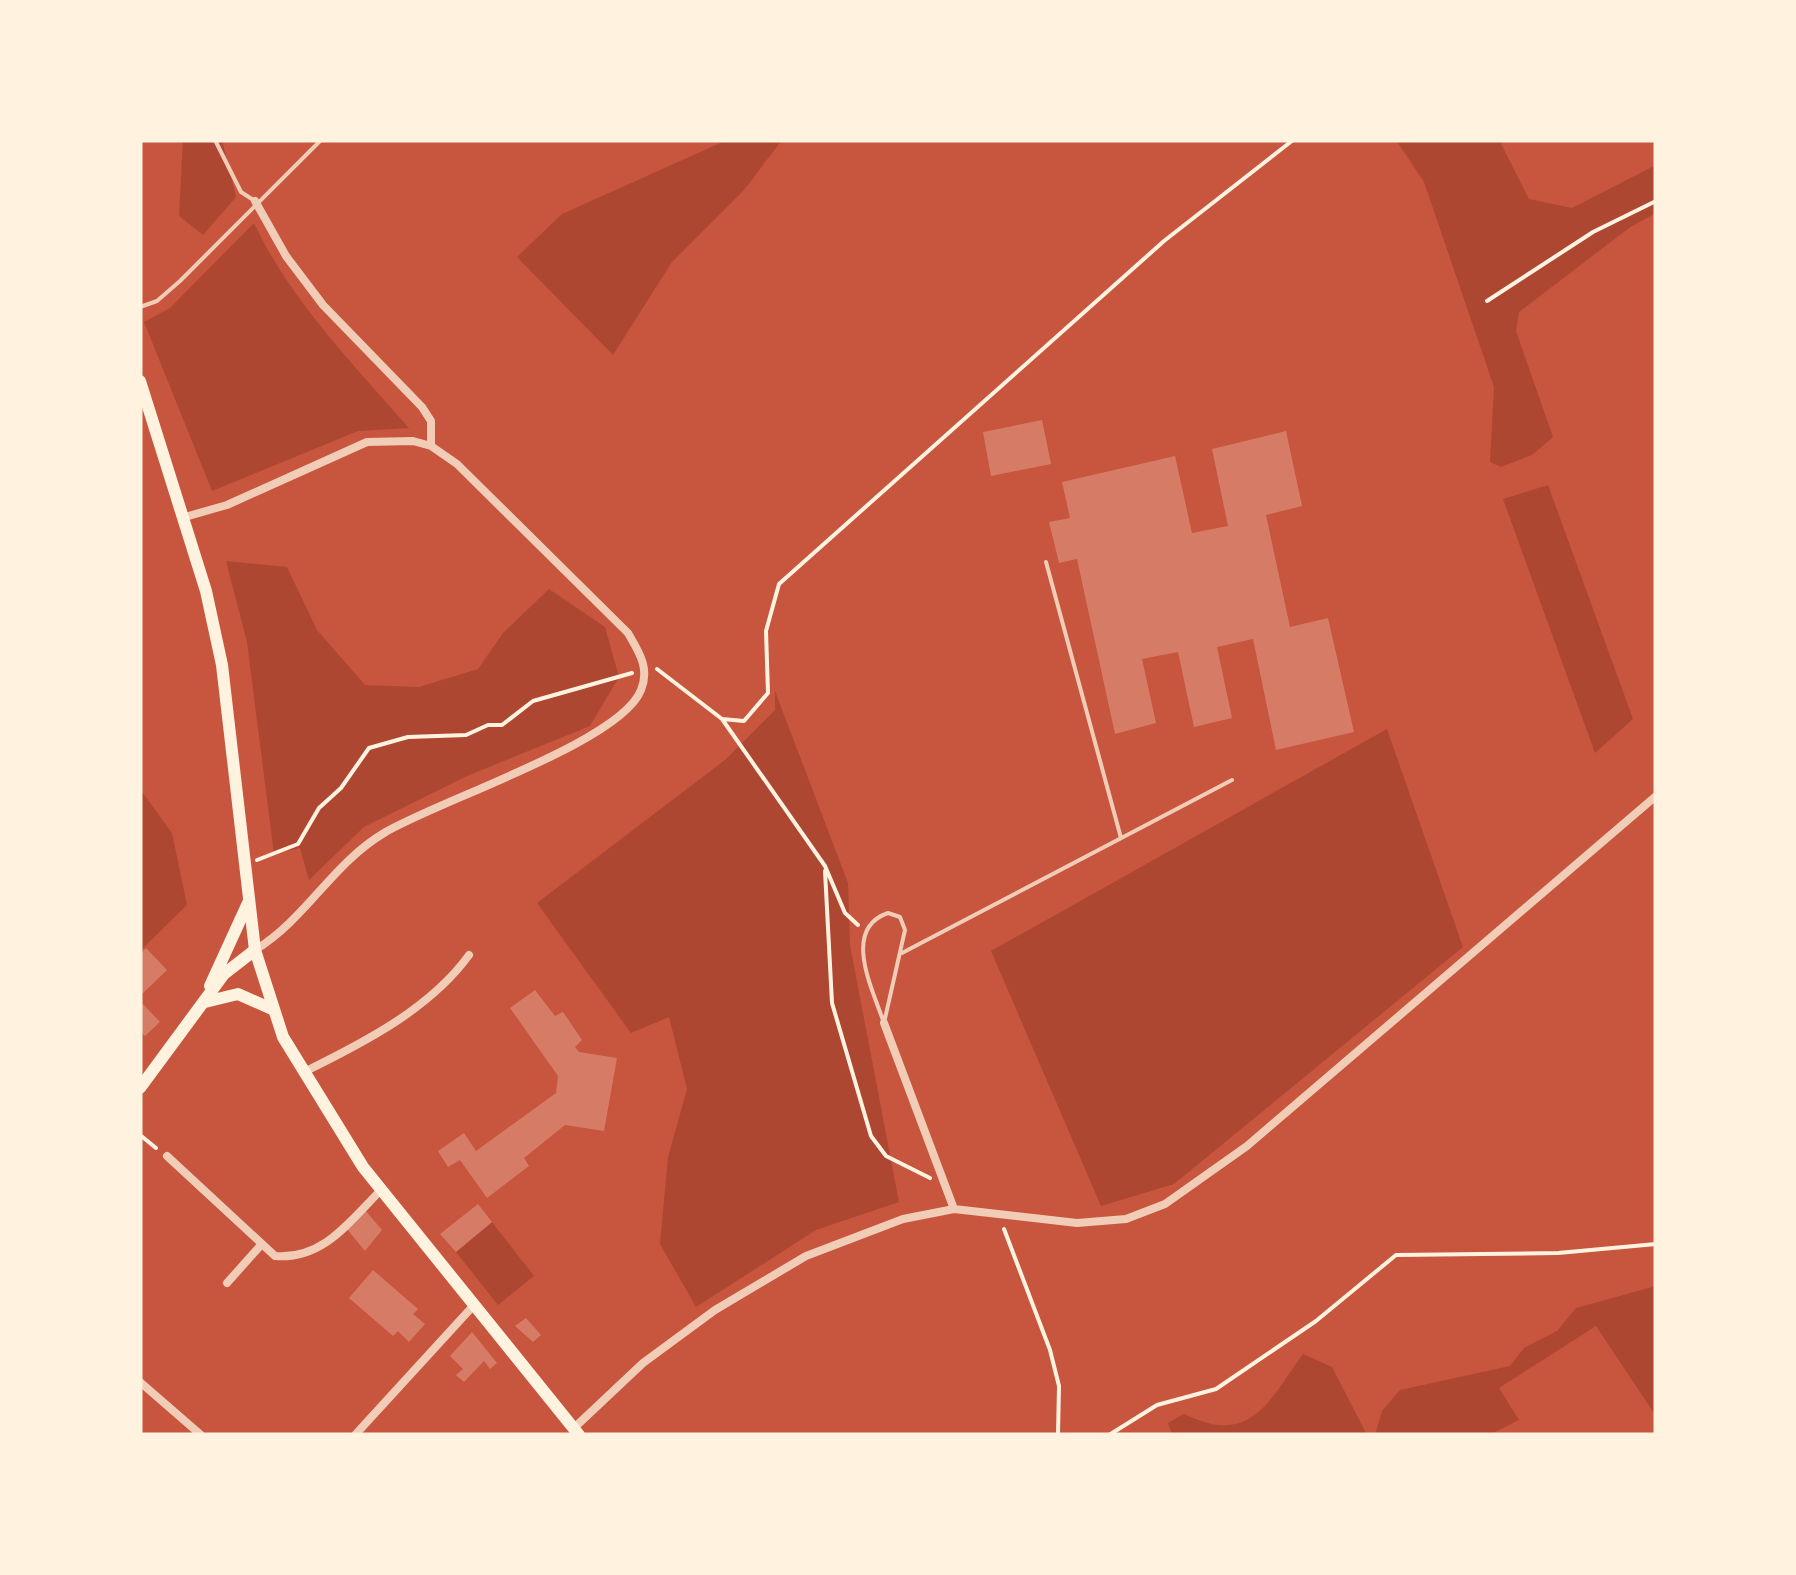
<svg xmlns="http://www.w3.org/2000/svg" width="1796" height="1575" font-family="'Asap Condensed',sans-serif">
	<style>
		.green { fill: #ae4732 }
		.building { fill: #d67c66 }
		.lines { fill: none; stroke-linecap: round; stroke-linejoin: round }
		.path { stroke: #fff3e0; stroke-width: 4 }
		.service { stroke: #f1ccb7; stroke-width: 4 }
		.minor { stroke: #f1ccb7; stroke-width: 8 }
		.primary { stroke: #fff3e0; stroke-width: 12 }
		.trunk { stroke: #fff3e0; stroke-width: 12 }
	</style>
	<rect width="100%" height="100%" fill="#c8553d"/>
	<path class="green" d="M 183,140 L 222,140 L 236,197 L 203,235 L 179,216 Z
		M 727,140 L 782,140 L 744,190 L 672,262 L 613,355 L 517,257 L 562,214 Z
		M 1396,140 L 1499,140 L 1529,199 L 1572,208 L 1656,165 L 1656,213 L 1629,228 L 1519,312 L 1516,331 L 1553,437 L 1532,455 L 1501,467 L 1490,462 L 1494,387 L 1424,182 Z
		M 254,223 C 291,301 352,363 409,428 L 358,431 L 212,491 L 144,322 L 170,308 Z
		M 1548,485 L 1633,719 L 1595,753 L 1503,499 Z
		M 226,561 L 287,567 L 317,630 L 365,685 L 419,687 L 478,669 L 503,633 L 549,589 L 605,627 L 619,677 L 590,726 L 467,776 L 364,827 L 309,880 L 300,848 L 274,854 L 247,642 Z
		M 775,691 L 848,883 L 850,945 L 899,1202 L 816,1230 L 696,1307 L 660,1244 L 668,1157 L 687,1089 L 669,1017 L 631,1033 L 537,903 L 725,760 L 775,710 Z
		M 1387,729 L 1463,947 L 1174,1184 L 1101,1206 L 991,951 Z
		M 140,789 L 172,833 L 187,905 L 140,951 Z
		M 492,1222 L 534,1276 L 498,1305 L 456,1252 Z
		M 1656,1286 L 1656,1416 L 1596,1326 L 1499,1388 L 1519,1420 L 1489,1435 L 1375,1435 L 1382,1411 L 1400,1390 L 1510,1366 L 1524,1348 L 1557,1331 L 1576,1308 Z
		M 1303,1354 L 1332,1367 L 1367,1435 L 1172,1435 L 1168,1423 L 1184,1414 C 1251,1447 1268,1402 1303,1354 Z"/>
	<path class="building" d="M 1042,420 L 1051,464 L 991,476 L 983,432 Z
		M 1286,431 L 1302,506 L 1266,515 L 1290,627 L 1328,618 L 1354,732 L 1276,750 L 1253,639 L 1217,647 L 1232,718 L 1194,727 L 1178,652 L 1142,659 L 1156,723 L 1115,734 L 1077,559 L 1059,563 L 1049,522 L 1070,518 L 1062,482 L 1175,456 L 1192,533 L 1228,526 L 1212,449 Z
		M 146,948 L 167,970 L 140,996 L 140,954 Z
		M 535,990 L 555,1016 L 563,1012 L 582,1040 L 575,1047 L 579,1052 L 617,1058 L 604,1131 L 565,1125 L 524,1158 L 529,1166 L 487,1198 L 460,1160 L 448,1167 L 438,1151 L 464,1133 L 476,1151 L 556,1093 L 558,1076 L 510,1008 Z
		M 140,1001 L 160,1022 L 145,1036 L 140,1031 Z
		M 478,1204 L 492,1222 L 456,1252 L 440,1234 Z
		M 365,1210 L 382,1230 L 365,1251 L 346,1228 Z
		M 373,1270 L 418,1309 L 413,1314 L 425,1324 L 409,1342 L 398,1331 L 393,1336 L 349,1298 Z
		M 526,1318 L 541,1335 L 533,1342 L 515,1326 Z
		M 472,1332 L 497,1363 L 490,1369 L 484,1361 L 464,1382 L 456,1375 L 463,1369 L 450,1356 Z"/>
	<g class="lines">
		<path class="path" d="M 1487,301 L 1593,232 L 1656,201
			M 657,669 L 722,719 L 825,866 L 845,913 L 858,925
			M 722,719 L 744,721 L 768,693 L 766,631 L 779,584 L 1164,241 L 1293,140
			M 257,860 L 298,844 L 319,808 L 341,788 L 369,748 L 408,737 L 466,735 L 488,725 L 502,725 L 533,701 L 632,673
			M 825,871 L 832,1003 L 871,1136 L 886,1156 L 930,1178
			M 140,1135 L 156,1148
			M 1004,1229 L 1050,1350 L 1059,1386 L 1058,1435
			M 1109,1435 L 1157,1405 L 1216,1389 L 1316,1321 L 1396,1255 L 1558,1253 L 1656,1244"/>
		<path class="service" d="M 215,140 L 241,192 L 255,201
			M 140,307 L 157,301 L 180,281 L 321,140
			M 1046,562 L 1121,838
			M 888,913 L 900,917 L 905,930 L 884,1023 C 873,990 841,929 888,913 Z
			M 902,953 L 1232,780"/>
		<path class="minor" d="M 255,201 L 286,256 L 323,305 L 422,407 L 431,421 L 431,446
			M 185,517 L 227,505 L 367,442 L 413,441 L 431,446 L 457,464 L 628,633 C 639,652 650,668 641,690 C 621,742 437,801 384,833 C 332,864 306,919 255,950
			M 884,1023 L 954,1209
			M 304,1072 C 363,1043 430,1009 469,955
			M 167,1156 L 275,1256 C 323,1260 349,1222 381,1190
			M 227,1283 L 261,1245
			M 140,1382 L 201,1435
			M 574,1428 L 643,1363 L 715,1310 L 806,1256 L 903,1219 L 954,1209 L 1077,1223 L 1126,1219 L 1165,1204 L 1247,1146 L 1656,796
			M 355,1435 L 474,1305"/>
		<path class="primary" d="M 210,986 L 248,903
			M 205,1002 L 238,994 L 272,1009
			M 140,1088 L 224,974 L 255,950"/>
		<path class="trunk" d="M 140,381 L 206,591 L 222,665 L 255,950 L 283,1037 L 363,1167 L 579,1435"/>
	</g>
	<rect width="1796" height="1575" fill="none" stroke="#fff3e0" stroke-width="285"/>
</svg>
